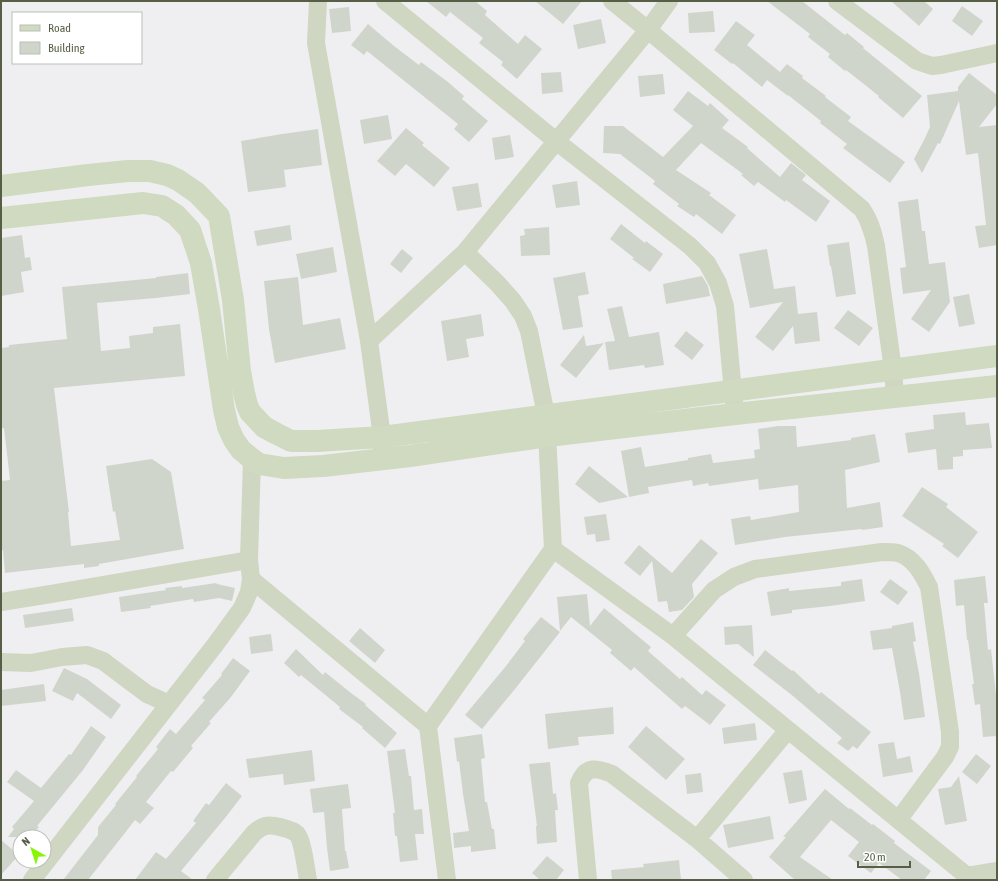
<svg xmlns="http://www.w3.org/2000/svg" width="998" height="881" font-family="'Asap Condensed',sans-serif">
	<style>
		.building { fill: #d0d5cb }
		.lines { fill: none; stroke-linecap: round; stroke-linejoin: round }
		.street { stroke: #cfd6c2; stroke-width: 18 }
		.secondary { stroke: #cfdac0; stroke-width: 22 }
	</style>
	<rect width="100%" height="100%" fill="#efeff2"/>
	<path class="building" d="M 426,1 L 475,1 L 487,11 L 485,15 L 518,44 L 525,35 L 542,49 L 517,79 L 501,65 L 503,62 L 479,43 L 483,38 L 450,12 L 446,17 Z
		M 535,1 L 582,1 L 563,24 Z
		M 767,1 L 802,1 L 845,35 L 847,33 L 864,47 L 863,48 L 922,96 L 903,118 L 878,97 L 879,96 L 846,70 L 845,71 L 828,57 L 830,54 L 808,37 L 810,34 Z
		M 891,1 L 924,1 L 933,9 L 919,26 Z
		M 962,6 L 983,21 L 972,36 L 952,21 Z
		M 349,7 L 351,31 L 332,33 L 329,9 Z
		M 713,11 L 715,32 L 689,33 L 688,13 Z
		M 601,19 L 606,43 L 578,49 L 573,25 Z
		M 736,21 L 755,35 L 747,45 L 780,72 L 787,64 L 803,76 L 802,78 L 826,96 L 825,97 L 851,117 L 848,121 L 905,162 L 890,183 L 843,148 L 847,144 L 820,123 L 821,121 L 788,95 L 788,96 L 767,80 L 762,87 L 733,63 L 732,64 L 714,50 Z
		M 368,24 L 394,46 L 419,65 L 421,62 L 448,82 L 464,96 L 462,99 L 488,121 L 469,142 L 454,129 L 458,124 L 367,51 L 364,55 L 351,45 Z
		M 561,72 L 563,92 L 542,94 L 541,73 Z
		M 969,73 L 997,95 L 997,104 L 979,127 L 997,125 L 997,245 L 979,248 L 975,226 L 986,225 L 978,153 L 966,155 L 959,101 L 940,144 L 938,143 L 922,173 L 914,159 L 924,140 L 930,127 L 927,95 L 958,91 L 958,87 Z
		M 663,74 L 665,94 L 640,97 L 638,76 Z
		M 688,91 L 708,106 L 710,103 L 729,120 L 722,128 L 748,147 L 747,148 L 780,177 L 791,163 L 806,175 L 802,180 L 830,201 L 816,222 L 786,200 L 785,202 L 758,182 L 754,186 L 741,175 L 743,174 L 701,143 L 676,170 L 711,193 L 709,195 L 736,215 L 722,234 L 696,214 L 694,217 L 677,206 L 679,204 L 653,184 L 655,181 L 620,154 L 603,153 L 604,126 L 623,126 L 663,157 L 693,126 L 673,110 Z
		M 388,115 L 392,139 L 364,144 L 360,120 Z
		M 406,128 L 424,143 L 422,145 L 450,168 L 434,187 L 406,164 L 395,176 L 377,161 Z
		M 318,129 L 322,165 L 284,170 L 286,187 L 248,192 L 241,141 L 282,134 Z
		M 510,135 L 514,157 L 495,160 L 492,138 Z
		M 577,181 L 580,205 L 556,208 L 552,185 Z
		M 478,183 L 482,207 L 457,211 L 452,187 Z
		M 918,199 L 922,231 L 925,231 L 929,264 L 945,262 L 950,302 L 929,332 L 911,319 L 931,290 L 903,294 L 900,268 L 906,267 L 898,202 Z
		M 621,224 L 645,243 L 646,241 L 663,254 L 650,272 L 632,259 L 634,258 L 610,239 Z
		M 290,225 L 292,240 L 257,246 L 254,231 Z
		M 549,227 L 550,255 L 521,256 L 520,236 L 525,235 L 524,229 Z
		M 22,235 L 25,258 L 30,257 L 32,270 L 21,272 L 24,292 L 1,296 L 1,238 Z
		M 849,242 L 856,294 L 836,297 L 831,266 L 830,266 L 827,245 Z
		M 333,247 L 337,272 L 301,279 L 296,254 Z
		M 402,249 L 413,258 L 401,273 L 390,264 Z
		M 767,249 L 774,289 L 795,286 L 798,314 L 817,312 L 820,341 L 795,344 L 793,326 L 773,351 L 755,337 L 783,302 L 750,308 L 739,254 Z
		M 585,272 L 589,294 L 578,296 L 583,327 L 563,330 L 553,278 Z
		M 188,273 L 190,294 L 156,298 L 97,303 L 101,351 L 130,348 L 129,336 L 153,333 L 153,327 L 180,324 L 185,376 L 54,388 L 69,512 L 68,512 L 71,546 L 120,540 L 115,511 L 113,512 L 106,466 L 152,459 L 171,472 L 184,549 L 99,564 L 99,566 L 84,568 L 84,564 L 5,573 L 3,550 L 1,550 L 1,481 L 10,480 L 4,428 L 1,428 L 1,348 L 9,347 L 9,345 L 67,339 L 62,287 L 156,278 L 156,277 Z
		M 702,276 L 708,286 L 710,296 L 666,304 L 663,284 Z
		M 298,277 L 303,325 L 340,318 L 346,349 L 275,363 L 269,329 L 264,281 Z
		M 969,294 L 975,324 L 959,327 L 953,297 Z
		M 622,306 L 629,337 L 659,332 L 664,365 L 645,368 L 644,365 L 609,370 L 605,342 L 615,341 L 607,309 Z
		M 848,310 L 873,328 L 859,346 L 834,328 Z
		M 481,314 L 484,336 L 466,339 L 469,357 L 447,361 L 441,321 Z
		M 686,331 L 704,345 L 692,360 L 674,346 Z
		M 584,335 L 586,346 L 604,343 L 576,378 L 560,365 Z
		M 965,412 L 966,425 L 989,423 L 992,448 L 963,450 L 963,456 L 953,457 L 953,469 L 938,470 L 936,449 L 908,453 L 905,433 L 934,429 L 933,415 Z
		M 778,426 L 796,426 L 797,447 L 851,440 L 851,438 L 875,434 L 880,462 L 845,470 L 847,508 L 880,502 L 883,527 L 862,530 L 862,529 L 785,537 L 735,545 L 731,519 L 750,516 L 751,520 L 799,512 L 798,485 L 759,490 L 758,479 L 709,486 L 708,483 L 693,486 L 692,480 L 648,487 L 649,493 L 629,497 L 621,451 L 641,447 L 645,467 L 688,460 L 688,458 L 711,454 L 713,463 L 755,458 L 754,450 L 760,449 L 758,429 Z
		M 589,466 L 628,497 L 599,503 L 575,484 Z
		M 922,487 L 948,504 L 946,507 L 978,532 L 958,558 L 942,546 L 944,544 L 902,516 Z
		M 606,514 L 610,540 L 596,542 L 595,534 L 587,535 L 584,517 Z
		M 701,539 L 718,553 L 692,584 L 694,597 L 682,610 L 669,612 L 667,601 L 658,602 L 652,561 L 640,576 L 624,563 L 639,545 L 672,573 Z
		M 985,576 L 988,603 L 984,603 L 988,650 L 991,649 L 997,705 L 997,736 L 983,737 L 980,704 L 975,705 L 972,684 L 974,684 L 968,640 L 967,640 L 964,605 L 956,606 L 954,580 Z
		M 862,579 L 865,601 L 830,606 L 792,610 L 792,613 L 771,616 L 767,592 L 789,588 L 789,591 L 841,586 L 841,582 Z
		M 890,579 L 908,592 L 898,605 L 880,592 Z
		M 216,583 L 217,584 L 235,588 L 232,601 L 219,598 L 194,602 L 193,599 L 150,606 L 151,608 L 121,612 L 119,597 L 166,590 L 165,588 L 182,586 L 182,588 Z
		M 587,594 L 590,626 L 604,608 L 651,647 L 648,651 L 680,679 L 682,677 L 702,695 L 706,690 L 726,705 L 710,725 L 685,706 L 682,709 L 634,667 L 631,671 L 610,653 L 612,650 L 571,617 L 560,631 L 557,597 Z
		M 72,608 L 74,621 L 25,628 L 23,615 Z
		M 541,617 L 560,632 L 515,689 L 482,729 L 465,715 L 506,666 L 525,641 L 523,639 Z
		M 913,622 L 916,641 L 913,642 L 919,673 L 925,717 L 904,720 L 900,692 L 892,648 L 873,650 L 870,631 L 892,628 L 892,626 Z
		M 752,625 L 754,657 L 738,644 L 725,645 L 724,627 Z
		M 360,628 L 385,650 L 375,663 L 349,641 Z
		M 271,634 L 273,651 L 251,654 L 249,637 Z
		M 296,649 L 323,675 L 325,672 L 351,693 L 366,704 L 365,705 L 397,733 L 385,748 L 362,728 L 363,727 L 339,709 L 340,707 L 301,675 L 299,677 L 284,663 Z
		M 765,650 L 792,671 L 793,670 L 819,694 L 821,692 L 871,732 L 857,749 L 853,746 L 848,751 L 837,743 L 842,738 L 793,696 L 753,665 Z
		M 233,658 L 250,671 L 231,697 L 209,722 L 211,723 L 191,746 L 193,748 L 173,772 L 171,771 L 146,802 L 154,808 L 140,824 L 135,820 L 88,880 L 63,880 L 98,835 L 98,827 L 116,805 L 115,804 L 137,777 L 136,776 L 158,749 L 156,747 L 170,729 L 176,734 L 205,700 L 202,698 L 222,675 L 221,674 Z
		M 64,668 L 87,679 L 121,705 L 111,719 L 77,693 L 73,701 L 52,691 Z
		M 44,684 L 46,701 L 1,706 L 1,690 Z
		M 613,707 L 614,734 L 578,737 L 579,745 L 548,749 L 545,714 Z
		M 755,723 L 757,740 L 724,744 L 722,728 Z
		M 91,726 L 106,737 L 83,770 L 37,826 L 39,827 L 30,837 L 8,837 L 14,829 L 12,827 L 34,801 L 7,782 L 16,770 L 41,788 L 69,754 L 71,755 Z
		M 646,726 L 685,759 L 666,780 L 628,747 Z
		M 482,734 L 485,758 L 481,759 L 485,802 L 487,802 L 492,829 L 494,829 L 496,849 L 471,852 L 471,846 L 454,848 L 453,833 L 469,831 L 463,794 L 459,761 L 457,762 L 454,738 Z
		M 894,742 L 897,759 L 910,756 L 913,772 L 883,777 L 878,744 Z
		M 405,749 L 409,776 L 411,776 L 414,810 L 422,809 L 424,834 L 415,834 L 418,860 L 400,862 L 397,836 L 395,836 L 393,813 L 395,813 L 387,751 Z
		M 312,750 L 315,781 L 284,785 L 283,774 L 249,778 L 246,759 Z
		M 976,754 L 991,766 L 977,784 L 962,772 Z
		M 550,762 L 553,794 L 556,793 L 558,810 L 555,810 L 557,842 L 537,844 L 536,826 L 537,826 L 529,764 Z
		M 802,770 L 807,800 L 789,804 L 783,773 Z
		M 701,773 L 703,792 L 687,794 L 685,775 Z
		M 959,776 L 967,821 L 945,825 L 938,789 L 951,787 Z
		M 226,783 L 242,796 L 225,818 L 181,871 L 193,880 L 135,880 L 156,852 L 166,859 L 196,823 L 193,821 L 206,803 L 209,805 Z
		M 348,784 L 351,808 L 342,809 L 345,851 L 346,851 L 349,868 L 330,871 L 327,848 L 324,812 L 313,813 L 310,789 Z
		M 825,789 L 849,809 L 850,808 L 872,825 L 873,824 L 895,841 L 894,843 L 931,871 L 924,880 L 902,880 L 879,863 L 871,873 L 848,856 L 859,842 L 831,820 L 800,857 L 833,880 L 795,880 L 769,857 L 786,837 L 783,837 Z
		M 770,816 L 774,839 L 728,848 L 723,825 Z
		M 1,840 L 19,855 L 1,875 Z
		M 547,856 L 564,870 L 556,880 L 540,880 L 532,873 Z
		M 679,860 L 681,880 L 612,880 L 611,870 L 644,867 L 643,864 Z"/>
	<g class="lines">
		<path class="street" d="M 318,1 L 316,43 L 369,341 L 382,437 L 382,450
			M 385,1 L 556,141 L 690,246 L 707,263 L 718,283 L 725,306 L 735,414
			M 612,1 L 648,30 L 862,209 C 870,221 873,232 876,246 L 893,370 L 895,397
			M 837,1 L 917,61 L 932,66 L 941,65 L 997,53
			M 465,252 L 497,283 L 513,301 L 523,316 L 529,331 L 546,415 L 553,549 L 673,636 L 967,876 L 968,880
			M 369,341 L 465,252 L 648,30 L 669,1
			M 251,579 L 428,726 L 447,880
			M 1,602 L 51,594 L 249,560
			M 673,636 L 714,590 L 734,577 L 755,569 L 882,552 C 887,552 894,552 898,553 C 914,558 922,573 929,587 L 950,732 L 950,747 L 945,757 L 899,819
			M 1,662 L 31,663 L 62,657 L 87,655 L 103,661 L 147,694 L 169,704
			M 428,726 L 553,549
			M 697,839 L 788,730
			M 967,876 L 997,871
			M 32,880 L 215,645 L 242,608 L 249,592 L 251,579 L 249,560 L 252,459
			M 215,880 L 254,833 C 263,825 268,824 280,827 C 284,828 294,831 297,834 C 303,841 306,870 308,880
			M 588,880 L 579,783 C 586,765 597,768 612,774 L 697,839 L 744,880"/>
		<path class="secondary" d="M 1,186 L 88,175 L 128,171 L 150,171 L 167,175 L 178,180 L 197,193 L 219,216 L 233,300 L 240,371 L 244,393 L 247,405 L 250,412 L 264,427 L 277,434 L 291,441 L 317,441 L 382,437 L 997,356
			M 1,218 L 143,203 L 162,206 L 176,215 L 190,230 L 201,263 L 209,309 L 224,410 L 228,427 L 234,440 L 241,450 L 252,459 L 259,464 L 284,468 L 323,466 L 410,456 L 548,436 L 735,414 L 997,386"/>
	</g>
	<rect width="998" height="881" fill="none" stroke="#565f45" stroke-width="4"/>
	<rect x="12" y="12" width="130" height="52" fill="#ffffff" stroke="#bbbfb5"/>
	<rect x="20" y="25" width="20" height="6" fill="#cfdac0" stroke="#bbbfb5"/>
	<text x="48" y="32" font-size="12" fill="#565f45">Road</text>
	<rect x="20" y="42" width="20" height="12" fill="#d0d5cb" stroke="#bbbfb5"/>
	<text x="48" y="52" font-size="12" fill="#565f45">Building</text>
	<g transform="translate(32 849) rotate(321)"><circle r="19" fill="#ffffff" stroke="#bbbfb5"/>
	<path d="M0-3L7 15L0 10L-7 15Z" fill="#88f506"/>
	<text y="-6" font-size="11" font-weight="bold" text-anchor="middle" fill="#565f45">N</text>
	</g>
	<path d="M858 861v6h52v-6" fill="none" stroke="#565f45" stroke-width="2"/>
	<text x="864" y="861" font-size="12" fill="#565f45" stroke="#ffffff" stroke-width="3" paint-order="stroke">20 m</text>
</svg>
